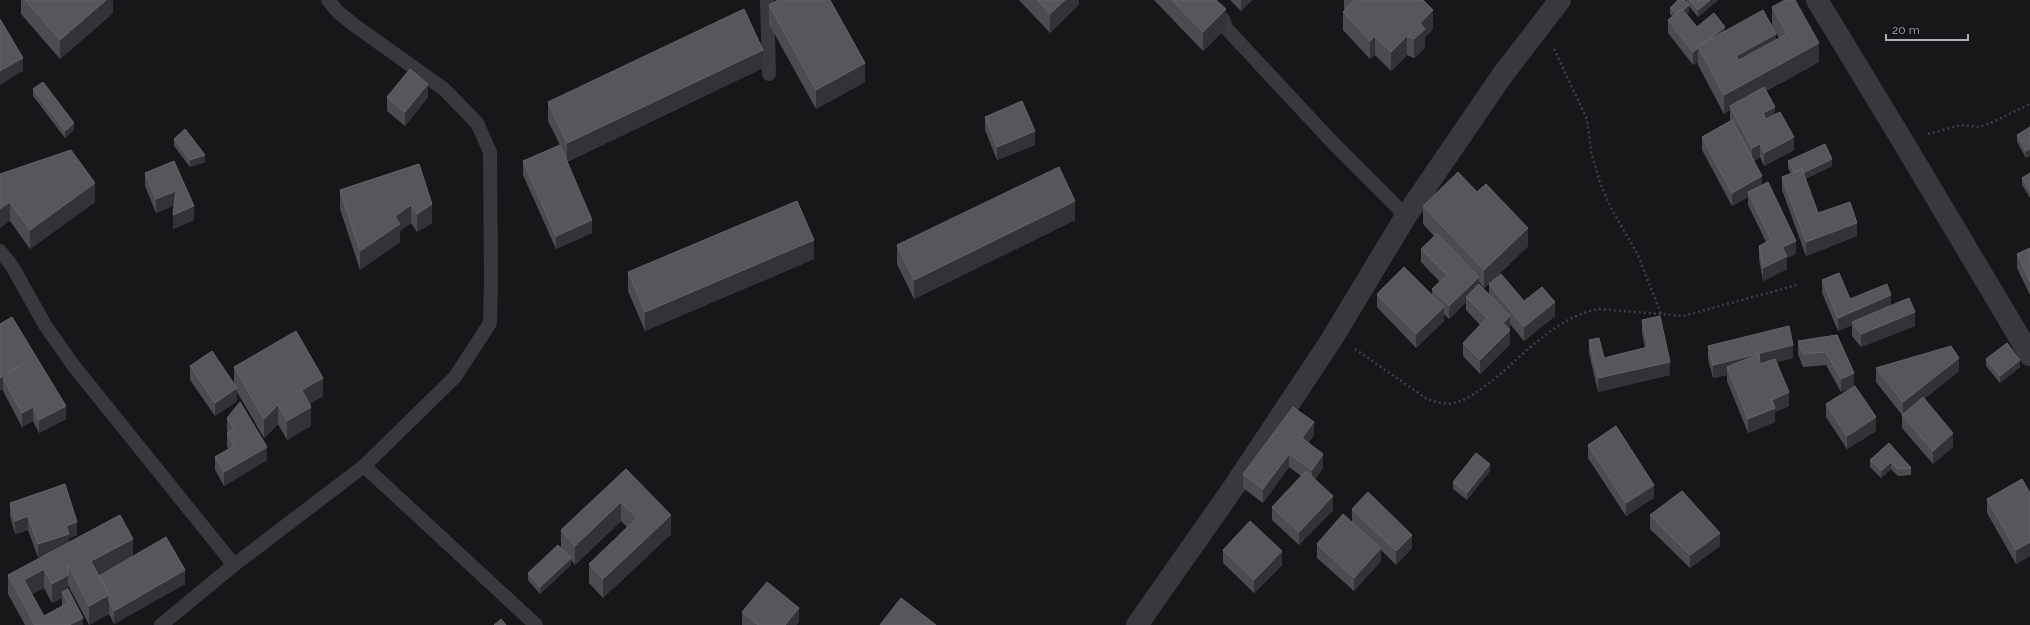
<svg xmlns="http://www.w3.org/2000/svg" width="2030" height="625" font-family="Raleway,sans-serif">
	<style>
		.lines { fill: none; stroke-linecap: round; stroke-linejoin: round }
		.path { stroke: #3e4045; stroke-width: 2.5; stroke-dasharray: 2 3; stroke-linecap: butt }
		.lane { stroke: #38393e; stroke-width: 14 }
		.street { stroke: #38393e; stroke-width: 22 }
		.wall { fill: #4b4c51; fill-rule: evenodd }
		.shaded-wall { fill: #323336 }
		.building { fill: #55575c; stroke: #63656a }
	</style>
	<rect width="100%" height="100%" fill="#171719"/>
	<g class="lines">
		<path class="path" d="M 1554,49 L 1587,119 L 1591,151 L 1600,183 L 1611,208 L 1638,255 L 1661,314
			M 1928,134 L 1961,125 L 1979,127 L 1993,122 L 2030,104
			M 1355,349 L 1427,399 C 1435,402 1445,405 1454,403 C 1467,400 1477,392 1488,384 C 1523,357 1554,317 1599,309 L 1683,316 L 1797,285"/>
		<path class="lane" d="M 767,0 L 769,74
			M 1223,19 L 1226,28 L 1334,144 L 1406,216
			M 0,251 L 12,266 L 45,325 L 73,365 L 234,565
			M 364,466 L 536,625
			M 161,625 L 234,565 L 364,466 L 455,377 L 490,323 L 491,280 L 490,152 L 477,123 L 444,89 L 354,25 L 338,12 L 328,0"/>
		<path class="street" d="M 1817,0 L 1902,140 L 2030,355
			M 1137,625 L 1231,491 L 1330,342 L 1406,216 L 1501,77 L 1560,0"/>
	</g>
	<path class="wall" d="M 21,0 L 113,0 L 113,13 L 60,59 L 21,14 Z
		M 1019,0 L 1079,0 L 1079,4 L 1050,33 Z
		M 1154,0 L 1216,0 L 1226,28 L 1203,51 Z
		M 1230,0 L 1252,0 L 1241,11 Z
		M 1344,0 L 1423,0 L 1433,29 L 1425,37 L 1425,48 L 1414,58 L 1407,55 L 1391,71 L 1375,55 L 1370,59 L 1343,30 L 1343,12 L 1345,10 L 1344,9 Z
		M 1686,0 L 1718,0 L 1698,17 L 1689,6 L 1689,12 L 1687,14 L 1697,27 L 1776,39 L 1779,38 L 1772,26 L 1772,7 L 1819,62 L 1766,91 L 1775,115 L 1794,150 L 1764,166 L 1760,157 L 1754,161 L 1762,185 L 1796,254 L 1787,258 L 1787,269 L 1763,281 L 1759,259 L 1759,246 L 1766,242 L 1748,205 L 1748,197 L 1732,206 L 1702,150 L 1702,137 L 1731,121 L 1730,119 L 1730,110 L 1724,114 L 1698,65 L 1698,62 L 1693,65 L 1668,33 L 1668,20 L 1672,16 L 1670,14 L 1670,8 L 1686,2 Z
		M 769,5 L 865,82 L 816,109 L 769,24 Z
		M 763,68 L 567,162 L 560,146 L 592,233 L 556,249 L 523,175 L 523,161 L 560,145 L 548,121 L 548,102 Z
		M 33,89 L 74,130 L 65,138 L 33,96 Z
		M 387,97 L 428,97 L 405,126 L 387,111 Z
		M 985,117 L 1035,145 L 997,160 L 985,130 Z
		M 2030,127 L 2030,156 L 2026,158 L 2017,142 L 2017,135 Z
		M 174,139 L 205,162 L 190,167 L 174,146 Z
		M 1788,161 L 1832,166 L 1805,179 L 1818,213 L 1857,236 L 1806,256 L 1782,190 L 1782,177 L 1791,174 L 1788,168 Z
		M 419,164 L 432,223 L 417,232 L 411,223 L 400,231 L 400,242 L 360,270 L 340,209 L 340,190 Z
		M 145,173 L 194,220 L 173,229 L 174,205 L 156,213 L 145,186 Z
		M 2030,173 L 2030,198 L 2022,185 L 2022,178 Z
		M 0,174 L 95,202 L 30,249 L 10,221 Z
		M 1423,206 L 1528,246 L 1490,283 L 1524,301 L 1555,316 L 1524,341 L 1510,324 L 1510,344 L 1480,374 L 1463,356 L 1463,343 L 1480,325 L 1466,310 L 1466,302 L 1449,319 L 1444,314 L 1444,321 L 1416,348 L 1377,307 L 1377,294 L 1432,296 L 1432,289 L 1440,282 L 1421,262 L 1421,249 L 1434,236 L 1423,224 ZM 1479,282 L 1484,288 L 1489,284 L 1489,295 L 1479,284 Z
		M 1075,220 L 914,299 L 897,264 L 897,245 Z
		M 2030,248 L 2030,295 L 2017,268 L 2017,254 Z
		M 814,259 L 645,331 L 628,291 L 628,272 Z
		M 1822,280 L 1850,299 L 1891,306 L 1915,326 L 1861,347 L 1852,336 L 1852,325 L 1838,331 L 1822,293 Z
		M 1642,320 L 1670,375 L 1598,392 L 1589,353 L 1589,340 L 1604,358 L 1645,348 L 1642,333 Z
		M 0,324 L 66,419 L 39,433 L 33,421 L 22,427 L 3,391 Z
		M 1837,335 L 1854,386 L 1876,431 L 1847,449 L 1826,417 L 1826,404 L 1852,388 L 1841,392 L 1826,365 L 1803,367 L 1798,354 L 1798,341 Z
		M 1708,346 L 1793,358 L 1777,362 L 1789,406 L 1775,412 L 1775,422 L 1748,433 L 1727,381 L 1727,375 L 1713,378 L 1708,359 Z
		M 1986,359 L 2020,367 L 2000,383 L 1986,366 Z
		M 190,366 L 234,382 L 234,367 L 323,396 L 310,404 L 311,426 L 287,440 L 278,424 L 264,438 L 237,392 L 237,401 L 215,416 L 190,380 Z
		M 1876,368 L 1959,371 L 1924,399 L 1953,447 L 1933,464 L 1902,428 L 1902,415 L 1876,382 Z
		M 227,418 L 267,460 L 224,486 L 215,470 L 215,457 L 228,449 L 227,446 L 227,433 L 228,432 L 227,431 Z
		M 1314,435 L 1308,443 L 1323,468 L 1315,479 L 1333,510 L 1299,545 L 1272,520 L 1272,507 L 1301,476 L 1289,467 L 1263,503 L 1243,488 L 1243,474 Z
		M 1889,443 L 1911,468 L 1911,475 L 1898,476 L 1891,469 L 1881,478 L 1870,467 L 1870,460 Z
		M 1588,445 L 1654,498 L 1626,516 L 1588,458 Z
		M 626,469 L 671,534 L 603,598 L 589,583 L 589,564 L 627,527 L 621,521 L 575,565 L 571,560 L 571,565 L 540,594 L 528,580 L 528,573 L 561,547 L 561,530 Z
		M 1490,471 L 1467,500 L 1453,489 L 1453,482 Z
		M 2030,493 L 2030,556 L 2016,564 L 1987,513 L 1987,499 Z
		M 10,503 L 77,535 L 69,538 L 69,543 L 133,557 L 185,584 L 114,624 L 109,614 L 89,625 L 68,585 L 68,589 L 83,625 L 25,625 L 8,594 L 8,575 L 46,555 L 38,557 L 28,530 L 15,534 L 10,516 ZM 114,568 L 99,576 L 99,575 ZM 44,588 L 52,603 L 62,598 L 62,606 L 44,616 L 32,594 Z
		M 1352,509 L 1412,548 L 1396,565 L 1381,550 L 1381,561 L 1354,591 L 1317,558 L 1317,544 L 1352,522 Z
		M 1650,515 L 1720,546 L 1690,568 L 1650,529 Z
		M 1223,550 L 1282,565 L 1254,593 L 1223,563 Z
		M 742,612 L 799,622 L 796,625 L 742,625 Z"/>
	<path class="shaded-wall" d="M 106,0 L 113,0 L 113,13 L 60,59 L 60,40 Z
		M 1065,0 L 1079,0 L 1079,4 L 1050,33 L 1050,14 Z
		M 1241,0 L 1252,0 L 1241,11 Z
		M 1710,0 L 1718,0 L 1698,17 L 1698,10 Z
		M 1689,5 L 1689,12 L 1678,22 L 1678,15 Z
		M 1226,9 L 1226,28 L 1203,51 L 1203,32 Z
		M 1433,10 L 1433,29 L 1425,37 L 1425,48 L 1414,58 L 1414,39 L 1420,23 Z
		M 1725,27 L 1725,40 L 1699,47 Z
		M 1776,34 L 1776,53 L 1736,75 L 1736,56 Z
		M 1375,36 L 1375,55 L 1370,59 L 1370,41 Z
		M 1407,36 L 1407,55 L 1391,71 L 1391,52 Z
		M 1819,43 L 1819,62 L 1732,109 L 1730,106 L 1730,110 L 1724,114 L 1724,95 Z
		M 1698,48 L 1698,62 L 1693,65 L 1693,52 Z
		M 763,50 L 763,68 L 567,162 L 567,143 Z
		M 23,58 L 23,71 L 0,85 L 0,71 Z
		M 865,63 L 865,82 L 816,109 L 816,90 Z
		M 428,84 L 428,97 L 405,126 L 405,112 Z
		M 1775,107 L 1775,120 L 1763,127 L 1763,113 Z
		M 74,123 L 74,130 L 65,138 L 65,131 Z
		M 1035,131 L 1035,145 L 997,160 L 997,147 Z
		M 1794,137 L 1794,150 L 1764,166 L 1764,153 Z
		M 1760,144 L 1760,157 L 1752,161 L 1752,148 Z
		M 2030,149 L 2030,156 L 2026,158 L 2026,151 Z
		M 205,155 L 205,162 L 190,167 L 190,160 Z
		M 1832,159 L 1832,166 L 1795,183 L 1795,176 Z
		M 1762,176 L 1762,190 L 1748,192 L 1748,197 L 1732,206 L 1732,193 Z
		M 95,183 L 95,202 L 30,249 L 30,230 Z
		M 176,191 L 176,205 L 156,213 L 156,199 Z
		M 1075,201 L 1075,220 L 914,299 L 914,280 Z
		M 10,202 L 10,221 L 0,228 L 0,209 Z
		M 432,204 L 432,223 L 417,232 L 417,214 Z
		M 411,205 L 411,223 L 400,231 L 400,242 L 360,270 L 360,251 L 395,216 Z
		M 194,206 L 194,220 L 173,229 L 173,215 Z
		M 592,220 L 592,233 L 556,249 L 556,236 Z
		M 1857,223 L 1857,236 L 1806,256 L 1806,242 Z
		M 1528,228 L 1528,246 L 1484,288 L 1484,270 Z
		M 814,240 L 814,259 L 645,331 L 645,312 Z
		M 1796,241 L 1796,254 L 1787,258 L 1787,269 L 1763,281 L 1763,268 L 1782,247 Z
		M 1479,277 L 1479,290 L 1466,297 L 1466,302 L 1449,319 L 1449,306 Z
		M 1891,295 L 1891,308 L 1852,322 L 1852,325 L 1838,331 L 1838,318 Z
		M 1555,302 L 1555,316 L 1524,341 L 1524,327 Z
		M 1444,307 L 1444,321 L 1416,348 L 1416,334 Z
		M 1915,312 L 1915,326 L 1861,347 L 1861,334 Z
		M 1510,316 L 1510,329 L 1503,336 L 1503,323 Z
		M 1510,330 L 1510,344 L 1480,374 L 1480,360 Z
		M 1793,345 L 1793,358 L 1730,374 L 1727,367 L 1727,375 L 1713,378 L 1713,365 Z
		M 1959,358 L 1959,371 L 1903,416 L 1903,402 Z
		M 2020,360 L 2020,367 L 2000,383 L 2000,376 Z
		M 1670,362 L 1670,375 L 1598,392 L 1598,378 Z
		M 22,364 L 3,378 L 3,389 L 0,391 L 0,378 Z
		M 1854,373 L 1854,387 L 1841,392 L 1841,379 Z
		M 323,378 L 323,396 L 302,409 L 302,390 Z
		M 237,388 L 237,401 L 215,416 L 215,403 Z
		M 1789,392 L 1789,406 L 1775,412 L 1775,422 L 1748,433 L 1748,419 L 1772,400 Z
		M 278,405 L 278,424 L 264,438 L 264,419 Z
		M 66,406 L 66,419 L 39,433 L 39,420 Z
		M 33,407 L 33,421 L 22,427 L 22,413 Z
		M 311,407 L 311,426 L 287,440 L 287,421 Z
		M 1876,417 L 1876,431 L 1847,449 L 1847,436 Z
		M 1314,422 L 1314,435 L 1302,451 L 1302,438 Z
		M 1953,433 L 1953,447 L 1933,464 L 1933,451 Z
		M 267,447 L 267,460 L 224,486 L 224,472 Z
		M 1289,454 L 1289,467 L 1263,503 L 1263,489 Z
		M 1323,454 L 1323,468 L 1312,484 L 1312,470 Z
		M 1891,462 L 1891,469 L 1881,478 L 1881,471 Z
		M 1490,464 L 1490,471 L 1467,500 L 1467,493 Z
		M 1654,485 L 1654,498 L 1626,516 L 1626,503 Z
		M 1333,496 L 1333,510 L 1299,545 L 1299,532 Z
		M 621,502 L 621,521 L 575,565 L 575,546 Z
		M 671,515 L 671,534 L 603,598 L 603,579 Z
		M 28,516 L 28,530 L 15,534 L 15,521 Z
		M 77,522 L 77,535 L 69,538 L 69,547 L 38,557 L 38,544 L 66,526 Z
		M 1720,533 L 1720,546 L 1690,568 L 1690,555 Z
		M 1412,535 L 1412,548 L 1396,565 L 1396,551 Z
		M 133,539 L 133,558 L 91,580 L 91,561 Z
		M 2030,542 L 2030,556 L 2016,564 L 2016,550 Z
		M 1381,548 L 1381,561 L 1354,591 L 1354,578 Z
		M 1282,551 L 1282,565 L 1254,593 L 1254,580 Z
		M 571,558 L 571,565 L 540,594 L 540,587 Z
		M 44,569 L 44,588 L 24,599 L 24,580 Z
		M 185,570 L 185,584 L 114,624 L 114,611 Z
		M 68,575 L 68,594 L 62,592 L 62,598 L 52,603 L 52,584 Z
		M 109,595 L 109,614 L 89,625 L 89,606 Z
		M 799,608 L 799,622 L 796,625 L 785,625 Z
		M 83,618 L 83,625 L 69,625 Z"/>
	<path class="building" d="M 25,0 L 106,0 L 60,40 Z
		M 778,0 L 830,0 L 865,63 L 816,90 L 769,5 Z
		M 1037,0 L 1065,0 L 1050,14 Z
		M 1172,0 L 1216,0 L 1226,9 L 1203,32 Z
		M 1354,0 L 1423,0 L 1433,10 L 1420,23 L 1425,29 L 1414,39 L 1407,36 L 1391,52 L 1375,36 L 1370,41 L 1343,12 L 1354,1 Z
		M 1678,0 L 1684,0 L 1689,5 L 1683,10 L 1682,9 L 1676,13 L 1670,8 Z
		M 1689,0 L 1710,0 L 1698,10 Z
		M 1785,0 L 1795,0 L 1819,43 L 1724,95 L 1698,46 L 1763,10 L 1776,34 L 1736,56 L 1739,60 L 1787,34 L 1772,7 Z
		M 744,9 L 763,50 L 567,143 L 548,102 Z
		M 1682,9 L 1697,27 L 1714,13 L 1725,27 L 1708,40 L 1698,46 L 1698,48 L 1693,52 L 1668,20 Z
		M 0,19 L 23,58 L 0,71 Z
		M 410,69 L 428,84 L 405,112 L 387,97 Z
		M 43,82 L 74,123 L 65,131 L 33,89 Z
		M 1764,87 L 1775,107 L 1763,113 L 1766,119 L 1780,112 L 1794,137 L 1764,153 L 1760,144 L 1752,148 L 1730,106 Z
		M 1022,101 L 1035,131 L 997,147 L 985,117 Z
		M 1732,120 L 1762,176 L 1732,193 L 1702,137 Z
		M 2030,127 L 2030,149 L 2026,151 L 2017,135 Z
		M 185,129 L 205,155 L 190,160 L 174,139 Z
		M 1825,144 L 1832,159 L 1803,173 L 1802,169 L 1794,172 L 1788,161 Z
		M 560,145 L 592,220 L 556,236 L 523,161 Z
		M 71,150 L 95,183 L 30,230 L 10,202 L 0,209 L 0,174 Z
		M 174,161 L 194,206 L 173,215 L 176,191 L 156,199 L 145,173 Z
		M 419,164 L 432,204 L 417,214 L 411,205 L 395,216 L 400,224 L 360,251 L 340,190 Z
		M 1059,167 L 1075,201 L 914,280 L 897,245 Z
		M 1802,169 L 1818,213 L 1850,202 L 1857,223 L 1806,242 L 1782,177 Z
		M 1458,172 L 1477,192 L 1486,184 L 1528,228 L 1484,270 L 1423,206 Z
		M 2030,173 L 2030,191 L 2022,178 Z
		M 1768,182 L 1796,241 L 1782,247 L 1787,256 L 1763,268 L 1759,246 L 1771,240 L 1748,192 Z
		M 797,201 L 814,240 L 645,312 L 628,272 Z
		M 1437,234 L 1479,277 L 1449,306 L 1432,289 L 1447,275 L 1421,249 Z
		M 2030,248 L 2030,282 L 2017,254 Z
		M 1404,267 L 1444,307 L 1416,334 L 1377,294 Z
		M 1839,273 L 1850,299 L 1887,284 L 1891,295 L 1838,318 L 1822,280 Z
		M 1501,274 L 1524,301 L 1542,287 L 1555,302 L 1524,327 L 1489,284 Z
		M 1479,284 L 1510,316 L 1503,323 L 1510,330 L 1480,360 L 1463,343 L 1487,318 L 1466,297 Z
		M 1909,298 L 1915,312 L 1861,334 L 1852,322 Z
		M 1660,316 L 1670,362 L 1598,378 L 1589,340 L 1599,338 L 1604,358 L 1648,347 L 1642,320 Z
		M 12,317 L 66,406 L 39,420 L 33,407 L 22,413 L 3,378 L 22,364 L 0,378 L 0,324 Z
		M 1789,326 L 1793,345 L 1713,365 L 1708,346 Z
		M 296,331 L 323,378 L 302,390 L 311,407 L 287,421 L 278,405 L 264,419 L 234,367 Z
		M 1837,335 L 1854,373 L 1841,379 L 1826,352 L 1803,354 L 1798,341 Z
		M 2007,343 L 2020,360 L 2000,376 L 1986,359 Z
		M 1951,346 L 1959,358 L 1903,402 L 1876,368 Z
		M 212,351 L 237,388 L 215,403 L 190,366 Z
		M 1759,354 L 1760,364 L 1775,359 L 1789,392 L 1772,400 L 1775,408 L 1748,419 L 1727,367 Z
		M 1855,386 L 1876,417 L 1847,436 L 1826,404 Z
		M 1923,397 L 1953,433 L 1933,451 L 1902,415 Z
		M 240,402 L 267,447 L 224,472 L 215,457 L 234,446 L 227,433 L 234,429 L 227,418 Z
		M 1293,407 L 1314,422 L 1302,438 L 1323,454 L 1312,470 L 1289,454 L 1263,489 L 1243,474 Z
		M 1616,426 L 1654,485 L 1626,503 L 1588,445 Z
		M 1889,443 L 1911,468 L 1898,469 L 1891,462 L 1881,471 L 1870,460 Z
		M 1476,453 L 1490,464 L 1467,493 L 1453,482 Z
		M 626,469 L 671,515 L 603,579 L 589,564 L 637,518 L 621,502 L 575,546 L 561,530 Z
		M 1306,471 L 1333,496 L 1299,532 L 1272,507 Z
		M 2022,479 L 2030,493 L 2030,542 L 2016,550 L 1987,499 Z
		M 65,484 L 77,522 L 66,526 L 69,534 L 38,544 L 28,516 L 15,521 L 10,503 Z
		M 1682,491 L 1720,533 L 1690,555 L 1650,515 Z
		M 1368,492 L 1412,535 L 1396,551 L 1352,509 Z
		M 1343,514 L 1381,548 L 1354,578 L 1317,544 Z
		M 120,515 L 133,539 L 91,561 L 109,595 L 89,606 L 68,565 L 68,575 L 52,584 L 44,569 L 24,580 L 44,616 L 68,603 L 62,592 L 68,589 L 83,618 L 69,625 L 35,625 L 8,575 Z
		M 1250,521 L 1282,551 L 1254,580 L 1223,550 Z
		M 166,537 L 185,570 L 114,611 L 109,601 L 109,595 L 99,576 Z
		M 558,545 L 571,558 L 540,587 L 528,573 Z
		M 767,582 L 799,608 L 785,625 L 758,625 L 742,612 Z
		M 901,598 L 936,625 L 880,625 Z
		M 501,619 L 506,625 L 494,625 Z"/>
	<path d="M1886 34v6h82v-6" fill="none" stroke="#aaafb8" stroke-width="2"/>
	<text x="1892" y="34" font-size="12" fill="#aaafb8" stroke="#121214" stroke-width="3" paint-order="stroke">20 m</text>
</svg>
